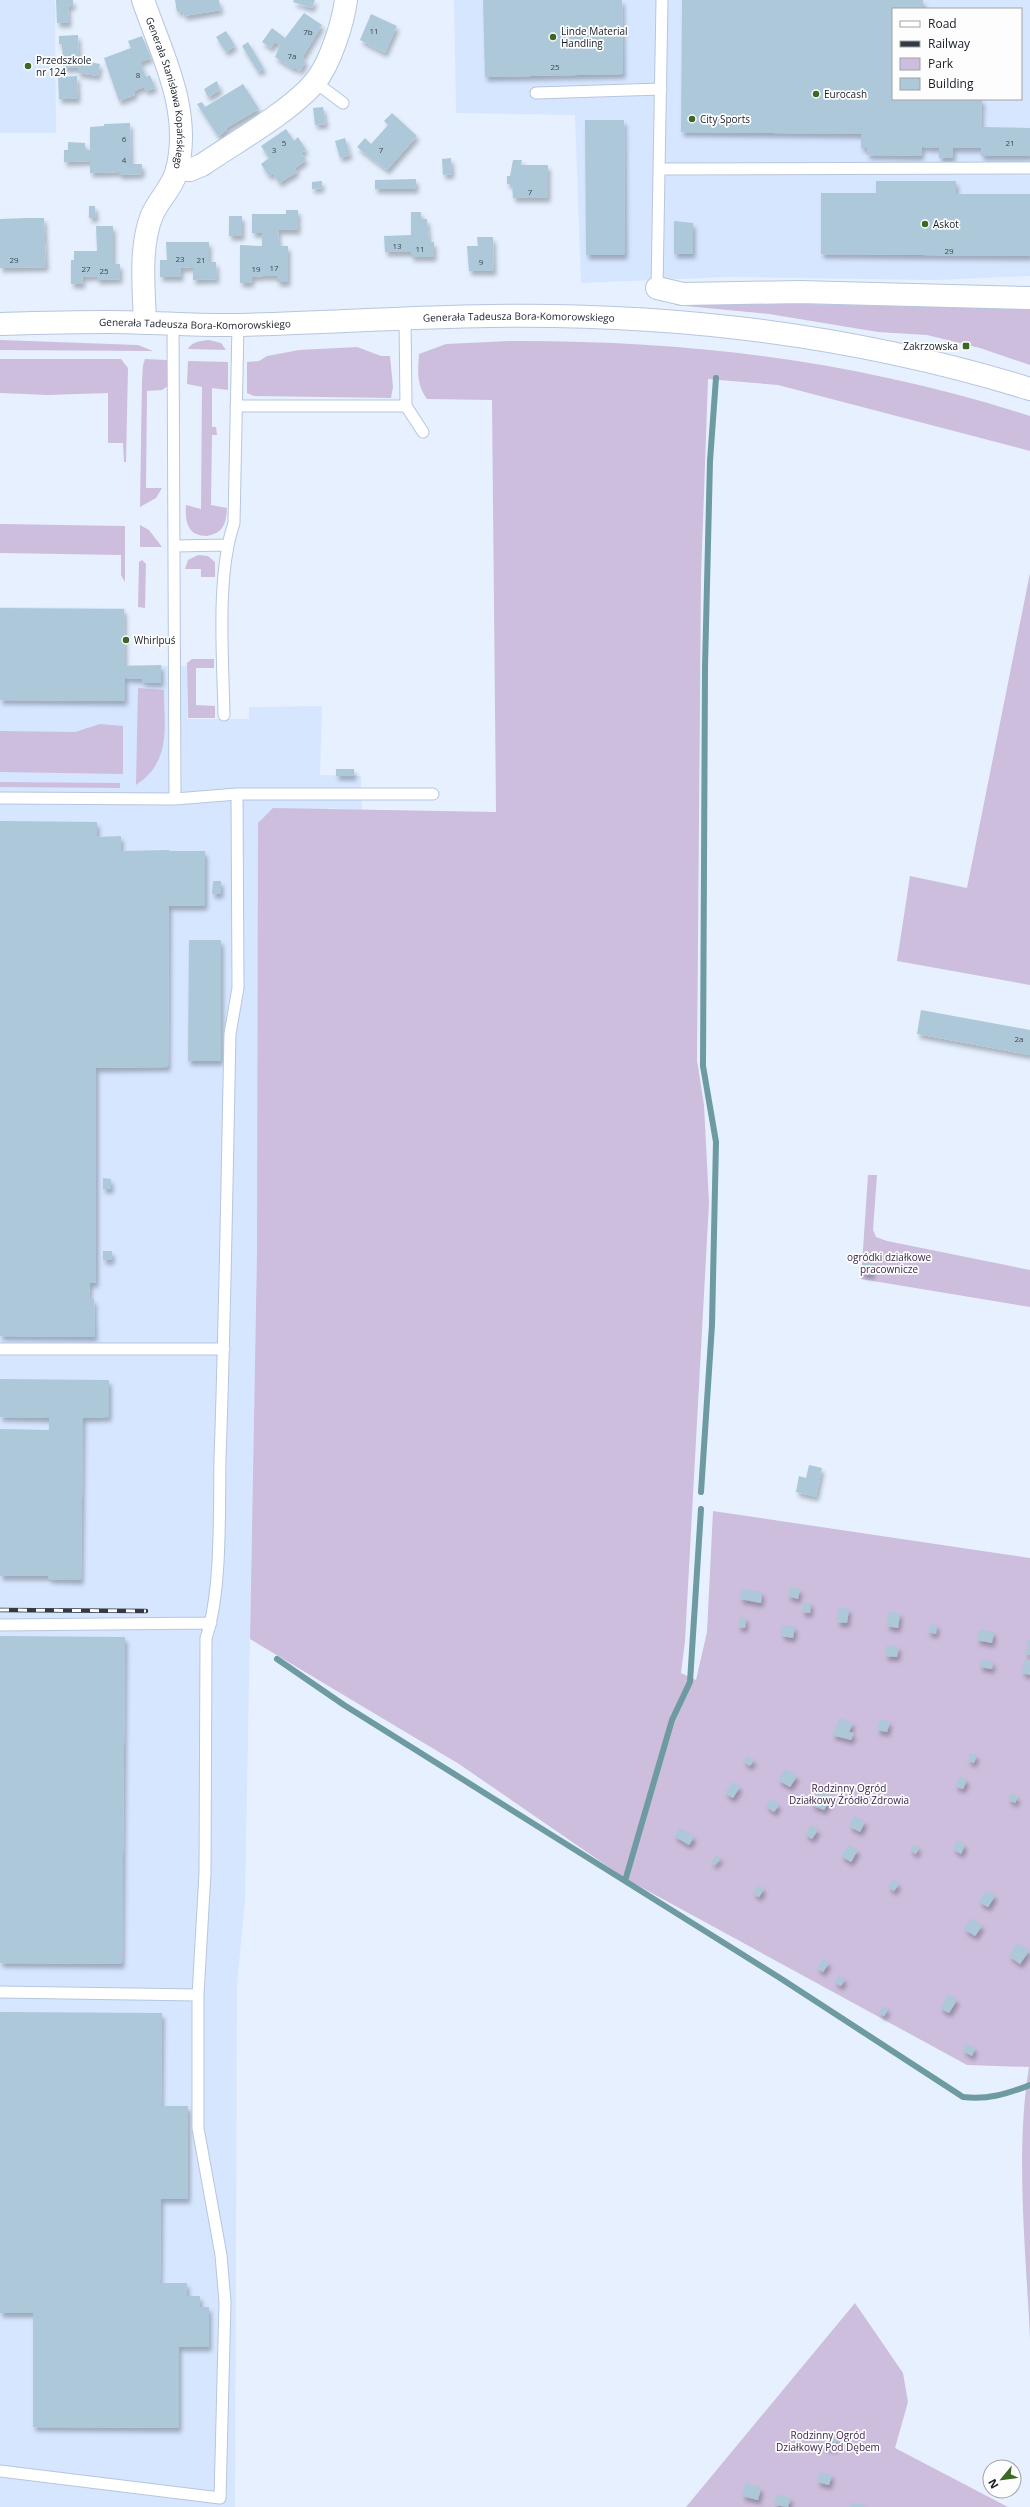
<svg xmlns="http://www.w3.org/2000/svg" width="1030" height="2507" font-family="'Open Sans',sans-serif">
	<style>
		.built { fill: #d6e6ff; fill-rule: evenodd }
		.green { fill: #cdbede }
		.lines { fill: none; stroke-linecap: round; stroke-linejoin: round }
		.stream { stroke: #6e9aa2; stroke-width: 6 }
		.building { fill: #adc8d9; filter: url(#shadow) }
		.service-casing { stroke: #b6c6dd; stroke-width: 13 }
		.minor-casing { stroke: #b6c6dd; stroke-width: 24 }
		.tertiary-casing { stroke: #b6c6dd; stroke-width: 24 }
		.service { stroke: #fff; stroke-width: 11 }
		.minor { stroke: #fff; stroke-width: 22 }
		.tertiary { stroke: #fff; stroke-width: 22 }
		.rail-casing { stroke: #343a44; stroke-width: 4.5 }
		.rail { stroke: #fdfdfd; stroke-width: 3; stroke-dasharray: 9; stroke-linecap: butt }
		.poi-dot { fill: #3c6724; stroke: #fdfdfd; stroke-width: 1.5 }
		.labels { text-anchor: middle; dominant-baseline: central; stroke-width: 3.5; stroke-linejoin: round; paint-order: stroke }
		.number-label { font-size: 8px; fill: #3c4853 }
		.poi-label { font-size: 10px; fill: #171d26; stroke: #fdfdfd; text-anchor: start }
		.street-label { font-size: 10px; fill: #171d26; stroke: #fdfdfd }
		.park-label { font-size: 10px; fill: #351e49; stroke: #fdfdfd }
	</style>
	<defs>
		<filter id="shadow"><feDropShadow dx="2.5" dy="4.5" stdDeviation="2" flood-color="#0004"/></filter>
	</defs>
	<rect width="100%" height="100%" fill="#e6f0ff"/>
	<path class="built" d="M 0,0 L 55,0 L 56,133 L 0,133 Z
		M 454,0 L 1030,0 L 1030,276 L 935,280 L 729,277 L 581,283 L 575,115 L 456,113 ZM 893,9 L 1021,9 L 1021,99 L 893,99 Z
		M 0,607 L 126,608 L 125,665 L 187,666 L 187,719 L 249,719 L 249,707 L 322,706 L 320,775 L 361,776 L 362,810 L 328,808 L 257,1249 L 245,1900 L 237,1985 L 235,2507 L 0,2507 Z"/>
	<path class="green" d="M 676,301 L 1030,309 L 1030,365 L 980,348 L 927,335 L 878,332 L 769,314 L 675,305 Z
		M 0,340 L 138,345 L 153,351 L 0,350 Z
		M 209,340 L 221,343 L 226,350 L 188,349 C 193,341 200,341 209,340 Z
		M 509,341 C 689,340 859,361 1030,416 L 1030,451 L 778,385 L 708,379 L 701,578 L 697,1060 L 704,1105 L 709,1203 L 685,1641 L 681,1673 L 696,1680 L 707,1632 L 713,1511 L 1030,1558 L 1030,2339 C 1026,2253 1015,2151 1029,2067 L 967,2065 L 626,1879 L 459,1764 L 250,1639 L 257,1249 L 258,823 L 273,808 L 496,812 L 492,400 L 427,399 C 416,384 418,371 419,354 L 446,344 Z
		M 357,347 L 381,356 L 390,356 L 393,387 L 391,398 L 254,396 L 247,393 L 247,362 L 259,361 L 267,356 L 299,350 Z
		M 0,359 L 121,359 L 128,368 L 126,462 L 124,462 L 123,443 L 108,443 L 108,393 L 48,395 L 0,393 Z
		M 145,359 L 167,360 L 168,386 L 162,390 L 147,391 L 146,488 L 162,488 L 156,498 L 140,507 L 142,380 L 143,365 Z
		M 188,361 L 228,362 L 228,390 L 212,388 L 212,427 L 216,427 L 217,435 L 212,435 L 211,505 L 227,508 C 226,523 224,533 207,536 C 187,536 185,521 186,505 L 201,509 L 202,387 L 187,384 Z
		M 0,524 L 125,526 L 125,582 L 121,575 L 121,555 L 0,553 Z
		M 140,525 L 149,530 L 162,547 L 140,547 Z
		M 198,555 L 208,556 L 215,562 L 215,577 L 201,577 L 201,569 L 185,569 L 188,560 Z
		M 142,560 L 146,564 L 145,608 L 138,607 L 139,562 Z
		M 1030,573 L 1030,985 L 897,961 L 910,876 L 967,888 Z
		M 192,659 L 214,659 L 214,668 L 196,668 L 196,705 L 215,706 L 215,718 L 188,718 L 187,663 Z
		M 138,688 L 164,690 C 164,727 172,761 136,785 Z
		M 100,724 L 123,726 L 123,774 L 0,772 L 0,731 L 75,732 Z
		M 0,782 L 120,783 L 120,788 L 0,787 Z
		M 868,1175 L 877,1175 L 873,1230 L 876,1237 L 887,1241 L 1030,1270 L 1030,1307 L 861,1279 Z
		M 855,2303 L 903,2373 L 908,2402 L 895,2448 L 1008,2507 L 686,2507 Z"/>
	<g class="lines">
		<path class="stream" d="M 701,1492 L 712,1325 L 716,1142 L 703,1066 L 705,667 L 710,461 L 716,378
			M 277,1659 L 344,1705 L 780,1978 L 963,2097 C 987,2100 1007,2094 1030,2085
			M 625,1881 L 672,1720 L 690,1682 L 701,1509"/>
	</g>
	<path class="building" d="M 56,0 L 73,0 L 73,6 L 68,6 L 69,23 L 57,23 Z
		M 175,0 L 219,0 L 221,10 L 184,16 L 183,11 L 177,12 Z
		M 294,0 L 315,0 L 312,8 L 293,2 Z
		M 483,0 L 622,0 L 623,74 L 485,77 Z
		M 682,0 L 923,0 L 923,9 L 893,9 L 893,99 L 982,99 L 981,127 L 1030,128 L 1030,156 L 981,156 L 981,148 L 953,148 L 953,158 L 939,158 L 939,148 L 922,147 L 921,156 L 867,155 L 867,148 L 861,148 L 861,134 L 681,132 Z
		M 304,13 L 322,25 L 302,58 L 306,61 L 300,71 L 295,67 L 294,69 L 275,57 L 280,45 L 275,42 L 271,48 L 262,42 L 272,28 L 285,38 Z
		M 371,14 L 397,26 L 385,53 L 360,40 Z
		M 226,31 L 235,46 L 226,52 L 216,37 Z
		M 78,35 L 79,60 L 100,64 L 98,76 L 78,73 L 78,68 L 63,68 L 62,44 L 59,44 L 59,36 Z
		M 142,36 L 151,58 L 140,62 L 146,77 L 150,75 L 155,88 L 146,91 L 144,87 L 134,91 L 135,95 L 119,101 L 104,58 L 131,48 L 128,41 Z
		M 248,42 L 264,69 L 258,72 L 242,46 Z
		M 77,76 L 78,99 L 59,99 L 58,77 Z
		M 217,81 L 220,90 L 208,97 L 204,89 Z
		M 243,84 L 259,109 L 226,128 L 227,130 L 218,136 L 197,104 L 202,102 L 205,107 Z
		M 323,107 L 326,124 L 315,125 L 313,108 Z
		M 392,113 L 417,136 L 387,170 L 357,147 L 365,138 L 371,144 L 388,125 L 384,121 Z
		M 585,120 L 624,120 L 625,255 L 586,255 Z
		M 130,123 L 131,164 L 142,164 L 142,174 L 119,175 L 119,172 L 90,173 L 90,161 L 64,162 L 64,150 L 68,150 L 68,142 L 85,143 L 85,150 L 90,150 L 90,127 L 104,126 L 104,124 Z
		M 286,129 L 294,141 L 298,137 L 306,150 L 301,153 L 306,160 L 295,168 L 297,172 L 279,183 L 273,173 L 269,176 L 261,164 L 269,158 L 261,146 Z
		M 345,138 L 350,155 L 340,158 L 335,141 Z
		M 451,158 L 452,174 L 443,175 L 442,159 Z
		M 513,160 L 522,160 L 521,165 L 548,165 L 548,198 L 513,198 L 512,184 L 507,184 L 507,176 L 510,176 Z
		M 416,179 L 416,189 L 375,189 L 375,180 Z
		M 322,181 L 322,188 L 312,189 L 312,182 Z
		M 876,181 L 956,181 L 956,194 L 1030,194 L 1030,256 L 821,254 L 821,193 L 876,193 Z
		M 89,206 L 95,206 L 96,218 L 89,218 Z
		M 286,210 L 298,210 L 298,230 L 278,230 L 279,246 L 288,246 L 288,282 L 277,282 L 277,276 L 263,276 L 252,277 L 251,283 L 240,283 L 240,245 L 262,246 L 262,233 L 252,233 L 252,214 L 286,214 Z
		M 411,212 L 421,212 L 421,219 L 427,219 L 429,242 L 434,242 L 434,257 L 411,257 L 411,252 L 385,252 L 384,236 L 411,235 Z
		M 229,216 L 242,216 L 242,236 L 229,236 Z
		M 28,218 L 44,218 L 46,267 L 0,268 L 0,219 Z
		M 674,221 L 693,223 L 693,254 L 674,254 Z
		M 96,226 L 113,226 L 113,264 L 120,264 L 120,279 L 97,280 L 97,276 L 82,277 L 83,284 L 71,284 L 71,260 L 74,260 L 74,251 L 97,251 Z
		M 477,237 L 493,237 L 494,271 L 469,271 L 467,246 L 478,246 Z
		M 166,242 L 209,242 L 209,262 L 216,262 L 217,279 L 193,280 L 193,267 L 181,268 L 181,277 L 160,277 L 160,260 L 167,260 Z
		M 0,608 L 124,609 L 125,666 L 161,665 L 161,683 L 142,682 L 142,679 L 125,678 L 125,701 L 0,700 Z
		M 336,769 L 354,769 L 354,776 L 336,776 Z
		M 0,821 L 97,822 L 97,837 L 121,836 L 121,851 L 169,850 L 169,855 L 169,851 L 205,851 L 205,906 L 169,906 L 168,1067 L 96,1068 L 96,1283 L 90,1283 L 89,1299 L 94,1299 L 95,1337 L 0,1336 Z
		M 213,881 L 221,881 L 221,894 L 212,894 Z
		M 189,940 L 221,940 L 221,1061 L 188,1061 Z
		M 921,1010 L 1030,1030 L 1030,1055 L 917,1034 Z
		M 103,1178 L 111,1179 L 111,1189 L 103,1189 Z
		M 103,1251 L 112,1251 L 112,1260 L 103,1260 Z
		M 863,1262 L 873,1263 L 872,1275 L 861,1273 Z
		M 0,1379 L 109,1380 L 109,1417 L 83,1418 L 81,1580 L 49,1579 L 48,1576 L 0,1576 L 0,1429 L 49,1430 L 49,1418 L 0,1417 Z
		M 809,1465 L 822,1468 L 816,1497 L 796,1492 L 799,1476 L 806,1478 Z
		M 790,1587 L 800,1589 L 798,1599 L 788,1596 Z
		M 742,1589 L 762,1592 L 761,1603 L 740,1599 Z
		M 803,1602 L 811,1603 L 810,1613 L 802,1612 Z
		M 839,1607 L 849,1609 L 847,1623 L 837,1622 Z
		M 889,1612 L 900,1613 L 898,1628 L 887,1626 Z
		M 740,1617 L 746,1618 L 745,1628 L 738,1627 Z
		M 930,1624 L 937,1625 L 936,1634 L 928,1632 Z
		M 781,1625 L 795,1627 L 793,1638 L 782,1636 Z
		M 980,1629 L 994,1632 L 992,1643 L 977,1640 Z
		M 0,1636 L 125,1637 L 122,1964 L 0,1963 Z
		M 1028,1639 L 1030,1639 L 1030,1655 L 1026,1655 Z
		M 887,1645 L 899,1647 L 897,1657 L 885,1656 Z
		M 981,1659 L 993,1662 L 992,1669 L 980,1667 Z
		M 1024,1660 L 1030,1661 L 1030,1675 L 1022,1673 Z
		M 840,1718 L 853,1723 L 849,1732 L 854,1733 L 851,1740 L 832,1735 Z
		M 880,1719 L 890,1722 L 887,1732 L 877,1730 Z
		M 970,1753 L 977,1755 L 974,1763 L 968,1761 Z
		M 747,1756 L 754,1760 L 750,1766 L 743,1761 Z
		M 785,1769 L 797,1776 L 790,1787 L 778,1780 Z
		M 960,1776 L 967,1780 L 963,1789 L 955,1786 Z
		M 732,1782 L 740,1787 L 733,1798 L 725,1793 Z
		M 820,1789 L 832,1797 L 824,1810 L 811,1805 Z
		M 1011,1793 L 1018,1797 L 1015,1803 L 1008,1799 Z
		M 770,1799 L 779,1805 L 774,1812 L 766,1806 Z
		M 855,1816 L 865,1822 L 860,1832 L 849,1826 Z
		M 811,1825 L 818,1830 L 812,1839 L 805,1834 Z
		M 680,1828 L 694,1837 L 689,1845 L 674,1836 Z
		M 957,1840 L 965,1845 L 961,1854 L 953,1849 Z
		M 913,1844 L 919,1848 L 916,1854 L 910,1850 Z
		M 848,1845 L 858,1850 L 851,1862 L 841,1856 Z
		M 717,1855 L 721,1858 L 715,1865 L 711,1862 Z
		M 893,1880 L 899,1884 L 894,1891 L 888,1887 Z
		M 758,1885 L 764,1889 L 759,1897 L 753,1893 Z
		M 986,1890 L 995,1896 L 988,1907 L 979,1902 Z
		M 971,1918 L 982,1926 L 975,1936 L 964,1929 Z
		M 1017,1943 L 1029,1951 L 1020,1964 L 1009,1956 Z
		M 823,1959 L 829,1963 L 823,1972 L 817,1968 Z
		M 838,1976 L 845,1979 L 841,1986 L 834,1982 Z
		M 949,1994 L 957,2000 L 949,2013 L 940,2008 Z
		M 883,2006 L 888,2009 L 884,2016 L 879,2013 Z
		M 0,2012 L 162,2013 L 161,2106 L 188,2106 L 188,2199 L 161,2199 L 160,2283 L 187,2283 L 187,2296 L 200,2296 L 200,2307 L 209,2307 L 209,2347 L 179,2347 L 179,2428 L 33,2427 L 33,2313 L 0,2313 Z
		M 966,2044 L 975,2048 L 972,2056 L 963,2051 Z
		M 826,2436 L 837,2439 L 834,2449 L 823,2446 Z
		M 820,2472 L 832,2475 L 829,2485 L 817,2482 Z
		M 746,2483 L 761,2488 L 758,2500 L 742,2496 Z
		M 777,2494 L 791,2498 L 788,2507 L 774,2505 Z
		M 851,2503 L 865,2505 L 864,2507 L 850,2507 Z"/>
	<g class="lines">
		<g class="service-casing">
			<path id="service" d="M 315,82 L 343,103
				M 536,93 L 661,89
				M 660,169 L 1030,168
				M 657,288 L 662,0
				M 405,319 L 406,406 L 423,432
				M 173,324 L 175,799
				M 236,406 L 406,406
				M 176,546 L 226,545
				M 224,715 C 223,658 216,576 234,523 L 238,325
				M 237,794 L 433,794
				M 0,798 L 175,799 L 237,794 L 238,988 L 230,1034 C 227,1176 225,1318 220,1459 C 219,1510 222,1591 206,1638 L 205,1873 L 198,1995 L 198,2128 L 221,2255 L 225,2302 L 220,2498 L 0,2471
				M 0,1349 L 224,1349
				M 0,1625 L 211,1623
				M 0,1992 L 198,1995"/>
		</g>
		<g class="minor-casing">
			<g id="minor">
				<path id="s1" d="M 143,0 C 162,55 192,110 177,170 C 173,187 159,199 152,215 C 139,247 144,289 145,323"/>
				<path d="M 177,170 L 190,170 L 202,165 C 234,143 291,111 315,82 C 330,64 343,23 346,0"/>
				<path d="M 657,288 L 683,294 L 799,292 L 1030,298"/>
			</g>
		</g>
		<g class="tertiary-casing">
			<g id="tertiary">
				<path id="s2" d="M 0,324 C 36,323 73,322 109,322 C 153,322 196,326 240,325 C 323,323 407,317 490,316 C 673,313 855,335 1030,389"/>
			</g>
		</g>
		<use href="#service" class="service"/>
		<use href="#minor" class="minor"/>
		<use href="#tertiary" class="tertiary"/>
		<g class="rail-casing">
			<path id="rail" d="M 0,1610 L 146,1611"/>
		</g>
		<use href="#rail" class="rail"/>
	</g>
	<g class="poi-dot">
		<circle cx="553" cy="37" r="4"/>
		<circle cx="28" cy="66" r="4"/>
		<circle cx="816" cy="94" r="4"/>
		<circle cx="692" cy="119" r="4"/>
		<circle cx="925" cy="224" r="4"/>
		<rect x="962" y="342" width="8" height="8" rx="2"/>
		<circle cx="126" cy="640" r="4"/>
	</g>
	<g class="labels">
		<g class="number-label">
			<text x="374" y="30">11</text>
			<text x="308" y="31">7b</text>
			<text x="292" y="55">7a</text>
			<text x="555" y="66">25</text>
			<text x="138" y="74">8</text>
			<text x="124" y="138">6</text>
			<text x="284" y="142">5</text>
			<text x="1010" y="142">21</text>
			<text x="274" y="149">3</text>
			<text x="381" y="149">7</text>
			<text x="124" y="159">4</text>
			<text x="530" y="191">7</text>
			<text x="397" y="245">13</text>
			<text x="420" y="248">11</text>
			<text x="949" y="250">29</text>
			<text x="180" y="258">23</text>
			<text x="14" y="259">29</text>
			<text x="201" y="259">21</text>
			<text x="481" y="261">9</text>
			<text x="274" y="267">17</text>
			<text x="86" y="268">27</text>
			<text x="256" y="268">19</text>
			<text x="104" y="270">25</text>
			<text x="1019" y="1038">2a</text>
		</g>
		<g class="poi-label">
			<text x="561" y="31">Linde Material<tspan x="561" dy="12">Handling</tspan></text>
			<text x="36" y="60">Przedszkole<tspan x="36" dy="12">nr 124</tspan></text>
			<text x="824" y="94">Eurocash</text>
			<text x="700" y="119">City Sports</text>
			<text x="933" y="224">Askot</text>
			<text x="958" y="346" text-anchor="end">Zakrzowska</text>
			<text x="134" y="640">Whirlpuś</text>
		</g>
		<g class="street-label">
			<text stroke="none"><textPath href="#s1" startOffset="97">Generała Stanisława Kopańskiego</textPath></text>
			<text stroke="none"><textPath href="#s2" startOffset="519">Generała Tadeusza Bora-Komorowskiego</textPath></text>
			<text stroke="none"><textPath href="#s2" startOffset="195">Generała Tadeusza Bora-Komorowskiego</textPath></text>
		</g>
		<g class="park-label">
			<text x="889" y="1257">ogródki działkowe<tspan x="889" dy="12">pracownicze</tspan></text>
			<text x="849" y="1788">Rodzinny Ogród<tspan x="849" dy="12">Działkowy Źródło Zdrowia</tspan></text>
			<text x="828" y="2435">Rodzinny Ogród<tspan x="828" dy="12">Działkowy Pod Dębem</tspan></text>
		</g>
	</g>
	<rect x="892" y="8" width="130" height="92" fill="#fdfdfd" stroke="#a1a3a7"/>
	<rect x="900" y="21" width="20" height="6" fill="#ffffff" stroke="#a1a3a7"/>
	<text x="928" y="28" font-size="12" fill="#171d26">Road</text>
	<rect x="900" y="41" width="20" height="6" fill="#343a44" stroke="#a1a3a7"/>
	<text x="928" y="48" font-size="12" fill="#171d26">Railway</text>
	<rect x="900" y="58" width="20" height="12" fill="#cdbede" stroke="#a1a3a7"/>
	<text x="928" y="68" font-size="12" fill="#171d26">Park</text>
	<rect x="900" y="78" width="20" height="12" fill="#adc8d9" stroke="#a1a3a7"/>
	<text x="928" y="88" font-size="12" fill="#171d26">Building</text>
	<g transform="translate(1002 2479) rotate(241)"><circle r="19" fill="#fdfdfd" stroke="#a1a3a7"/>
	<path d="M0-3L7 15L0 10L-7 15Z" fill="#3c6724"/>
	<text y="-6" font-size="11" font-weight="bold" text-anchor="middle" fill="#171d26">N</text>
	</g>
</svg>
